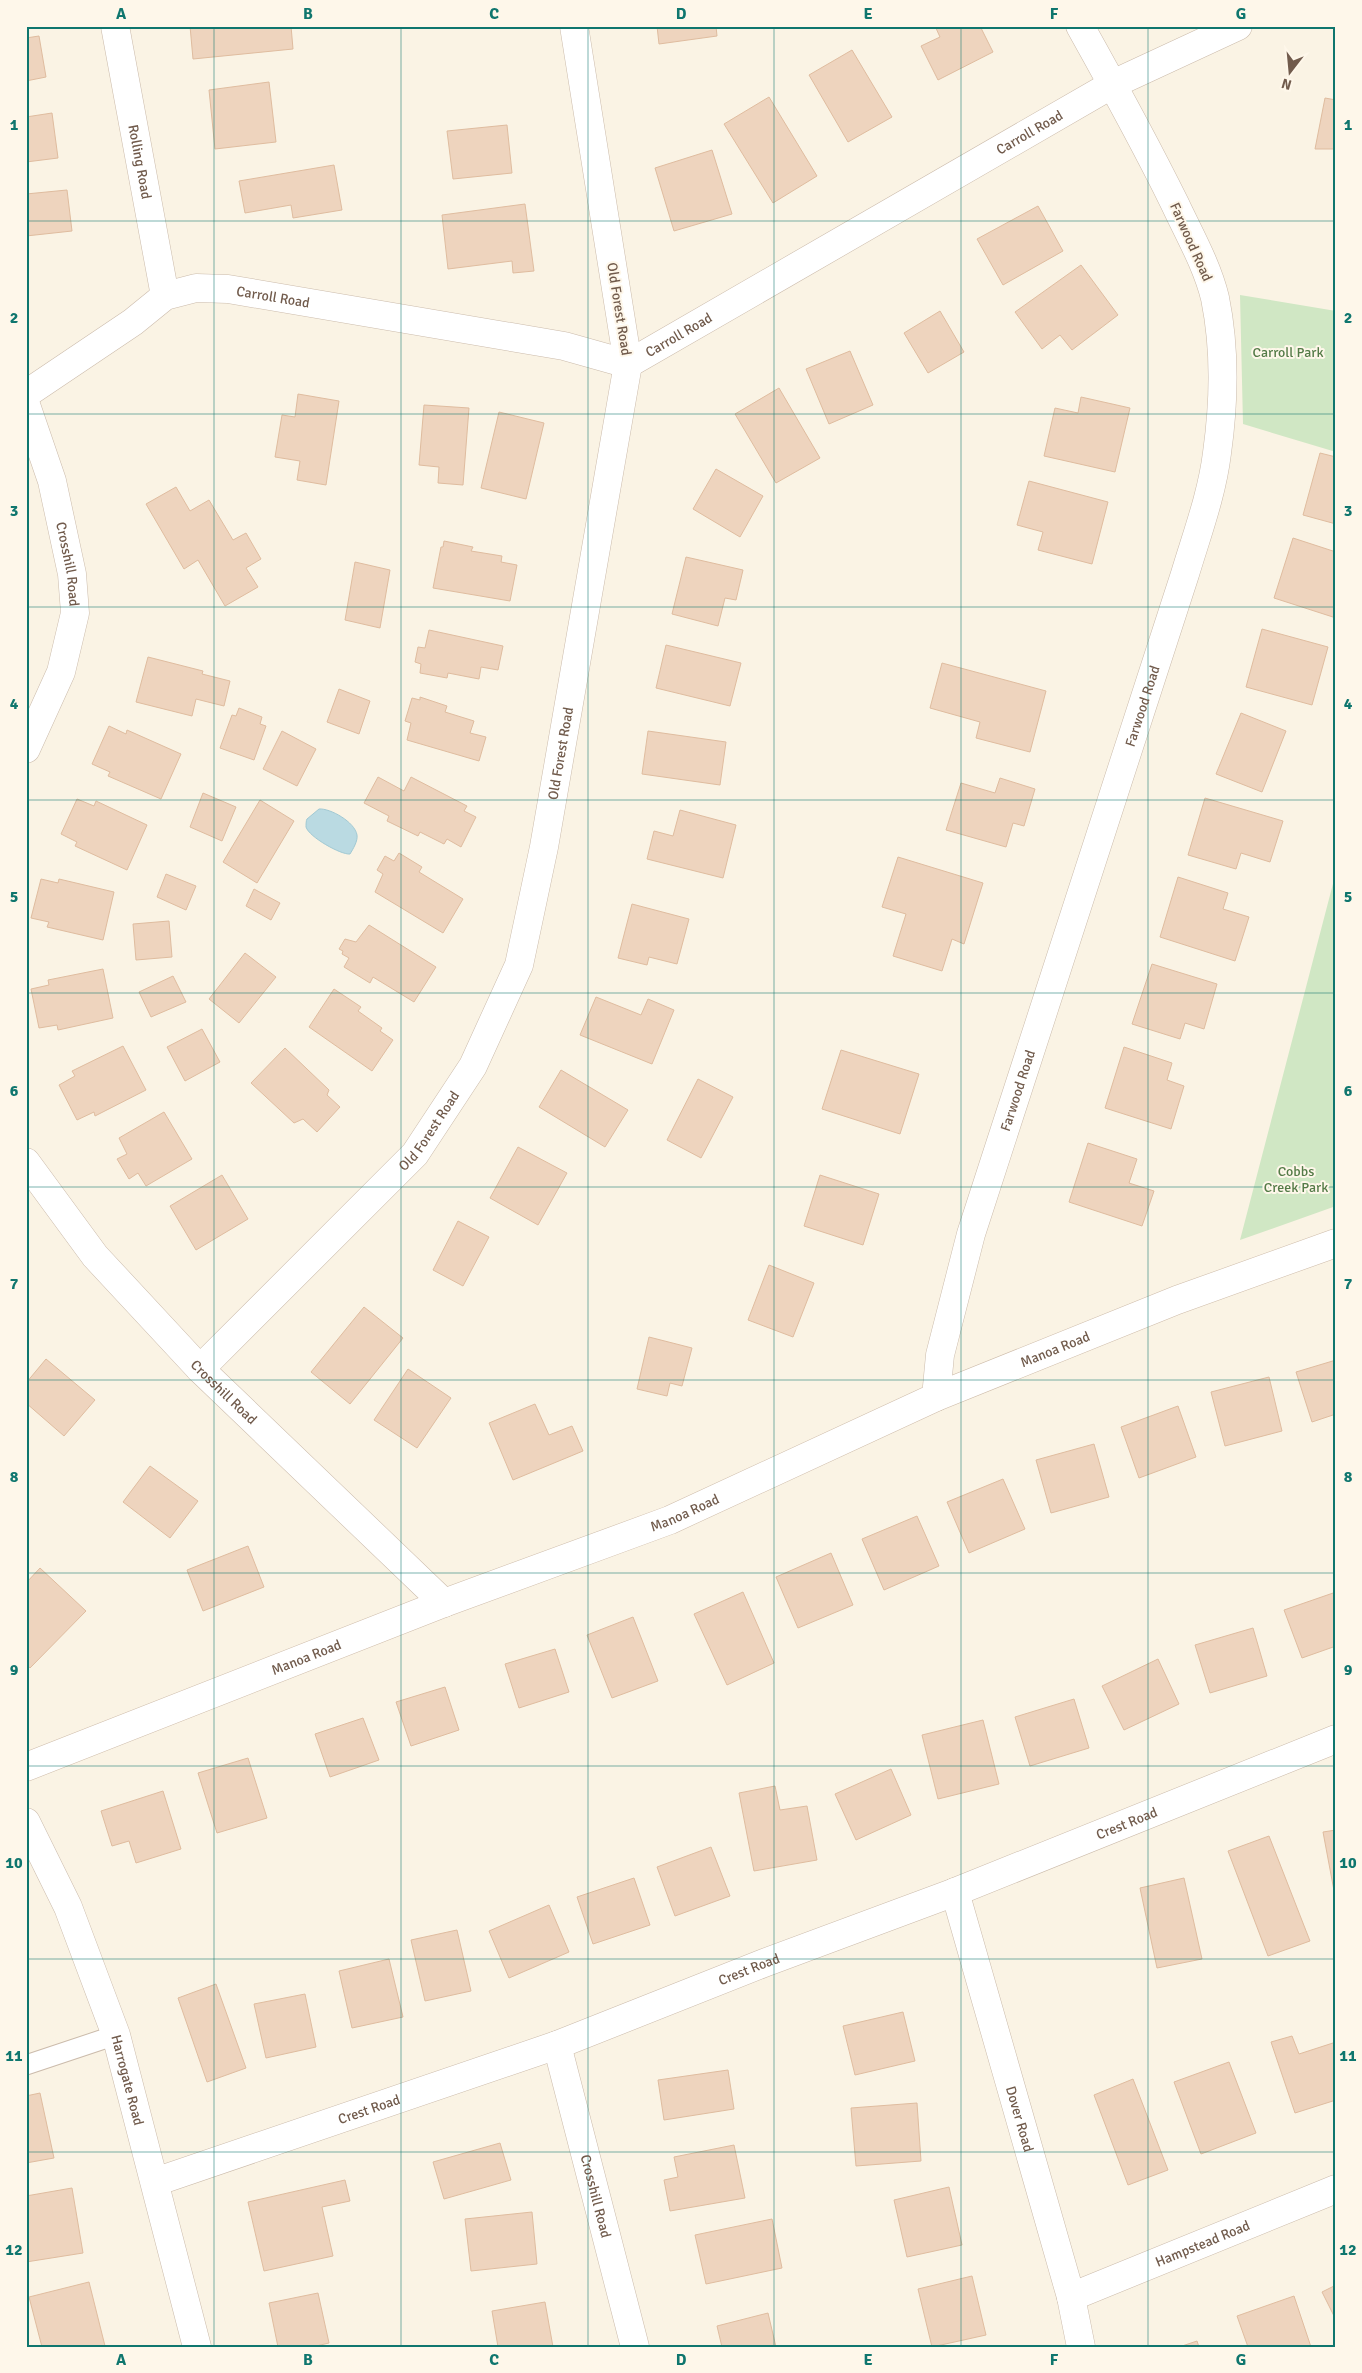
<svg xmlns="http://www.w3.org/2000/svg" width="1362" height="2373" font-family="Signika,sans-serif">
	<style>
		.green { fill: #d0e7c4 }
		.water { fill: #badae2; stroke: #a1c9d3 }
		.building { fill: #eed4be; stroke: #dfbc9f }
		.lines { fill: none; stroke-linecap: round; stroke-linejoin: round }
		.service-casing { stroke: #cbbbab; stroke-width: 21 }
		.minor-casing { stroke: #cbbbab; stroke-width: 29 }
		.secondary-casing { stroke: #cebcaa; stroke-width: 29 }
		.service { stroke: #fff; stroke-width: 19 }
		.minor { stroke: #fff; stroke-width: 28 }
		.secondary { stroke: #fff; stroke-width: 28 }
		.grid { fill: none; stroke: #0f766e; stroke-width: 1; stroke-opacity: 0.55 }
		.labels { text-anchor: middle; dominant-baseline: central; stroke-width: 4; stroke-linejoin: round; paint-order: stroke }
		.street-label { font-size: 14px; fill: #715b4c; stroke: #fef7ea }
		.park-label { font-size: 14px; fill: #547b47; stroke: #fef7ea }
		.neatline { fill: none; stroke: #0f766e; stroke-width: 2 }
		.grid-label { font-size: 16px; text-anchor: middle; font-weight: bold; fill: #0f766e }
	</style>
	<rect width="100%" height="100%" fill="#faf3e4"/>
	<path class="green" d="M 1240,295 L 1336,311 L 1336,452 L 1243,424 Z
		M 1336,872 L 1336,1206 L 1240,1240 L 1335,876 Z"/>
	<path class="water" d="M 319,809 C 330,808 355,822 357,835 C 358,841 353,849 350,854 C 341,855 309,837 306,827 C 306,826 306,820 307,819 Z"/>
	<path class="building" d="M 190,26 L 291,26 L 293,49 L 193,59 Z
		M 645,26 L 716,26 L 717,36 L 659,44 L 657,26 L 645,28 Z
		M 935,26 L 980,26 L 993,52 L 938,80 L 921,46 L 940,37 Z
		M 39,36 L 46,77 L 26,81 L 26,38 Z
		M 852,50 L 892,117 L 848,142 L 809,75 Z
		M 269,82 L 276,142 L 215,149 L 209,90 Z
		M 769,97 L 817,176 L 773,203 L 724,124 Z
		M 1325,98 L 1336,100 L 1336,149 L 1315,149 Z
		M 52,113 L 58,158 L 26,162 L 26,117 Z
		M 507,125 L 512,173 L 453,179 L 447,131 Z
		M 712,150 L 732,214 L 674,231 L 655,168 Z
		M 334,165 L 342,210 L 293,218 L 291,205 L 245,213 L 239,181 Z
		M 67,190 L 72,231 L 26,236 L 26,194 Z
		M 525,204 L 534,271 L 513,273 L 512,261 L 448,269 L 442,215 Z
		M 1038,206 L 1063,251 L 1003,285 L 977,239 Z
		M 1081,265 L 1118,315 L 1072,350 L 1060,335 L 1042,349 L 1015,312 Z
		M 940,311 L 964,352 L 928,373 L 904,333 Z
		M 850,351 L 873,405 L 829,424 L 806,369 Z
		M 779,388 L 820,458 L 776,483 L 735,414 Z
		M 298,394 L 339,401 L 326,485 L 297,480 L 300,461 L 275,457 L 282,415 L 295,417 Z
		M 1081,397 L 1130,408 L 1115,472 L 1044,456 L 1055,408 L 1078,413 Z
		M 424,405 L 469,408 L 463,485 L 438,483 L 439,467 L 419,465 Z
		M 499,412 L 544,423 L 526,499 L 481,488 Z
		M 1320,453 L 1336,457 L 1336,524 L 1303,515 Z
		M 716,469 L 763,496 L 740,537 L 693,509 Z
		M 1029,481 L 1108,502 L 1092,564 L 1038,550 L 1043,532 L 1017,525 Z
		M 176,487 L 190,511 L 209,500 L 233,540 L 246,533 L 261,559 L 246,568 L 258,587 L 225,606 L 198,560 L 184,569 L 146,504 Z
		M 1293,538 L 1336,552 L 1336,618 L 1274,598 Z
		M 444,541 L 473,547 L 471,551 L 502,556 L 501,562 L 517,565 L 510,601 L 433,588 L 441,547 L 443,547 Z
		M 686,557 L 743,570 L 736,600 L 725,598 L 718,626 L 672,614 Z
		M 355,562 L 390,570 L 380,628 L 345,620 Z
		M 1262,629 L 1328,647 L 1312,705 L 1246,687 Z
		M 429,630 L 503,646 L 498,670 L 481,667 L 479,679 L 448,673 L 447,678 L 420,673 L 421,664 L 415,662 L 418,647 L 425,648 Z
		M 666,645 L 741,663 L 730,706 L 656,688 Z
		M 148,657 L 203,671 L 202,674 L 230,681 L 224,706 L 196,699 L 192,716 L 136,702 Z
		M 942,663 L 1046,691 L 1030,752 L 976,738 L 980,722 L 930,708 Z
		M 339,689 L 370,701 L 359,734 L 327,722 Z
		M 420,697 L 447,706 L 445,712 L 474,721 L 470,733 L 486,737 L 479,761 L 407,740 L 411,723 L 405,721 L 412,698 L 420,700 Z
		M 239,708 L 262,717 L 260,724 L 266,726 L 254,760 L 220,748 L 232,715 L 236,716 Z
		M 1241,713 L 1286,731 L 1262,792 L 1216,774 Z
		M 109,726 L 126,734 L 127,730 L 181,754 L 161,799 L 108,776 L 110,772 L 92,764 Z
		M 282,731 L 316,749 L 297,786 L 263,769 Z
		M 648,731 L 726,742 L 720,785 L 642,774 Z
		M 378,777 L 404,791 L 411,777 L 467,806 L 464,811 L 476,817 L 461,847 L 447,839 L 444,844 L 420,832 L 418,836 L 387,821 L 389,816 L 364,803 Z
		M 1000,778 L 1035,789 L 1024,826 L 1013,823 L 1006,847 L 946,830 L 961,783 L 995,793 Z
		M 203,793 L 236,807 L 222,841 L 190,827 Z
		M 1205,798 L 1283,821 L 1270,862 L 1241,853 L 1236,869 L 1188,855 Z
		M 77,799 L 94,806 L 96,801 L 147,825 L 127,870 L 75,846 L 77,842 L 61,834 Z
		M 260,800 L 294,821 L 257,883 L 223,862 Z
		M 680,810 L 736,825 L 723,878 L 647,859 L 654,831 L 673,836 Z
		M 399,853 L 422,867 L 419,872 L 463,899 L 443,933 L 375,892 L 383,874 L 377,870 L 385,856 L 394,861 Z
		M 898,857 L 983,883 L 964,944 L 952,939 L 942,971 L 893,956 L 906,914 L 882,907 Z
		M 166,874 L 196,886 L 186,910 L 157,897 Z
		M 1178,877 L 1228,893 L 1223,909 L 1249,917 L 1235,961 L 1160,937 Z
		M 41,879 L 58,883 L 59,879 L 114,892 L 103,940 L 47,927 L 49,922 L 31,918 Z
		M 254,889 L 280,903 L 271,920 L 246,906 Z
		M 632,904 L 689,919 L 677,964 L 649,957 L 647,965 L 618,958 Z
		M 169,921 L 172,957 L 136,960 L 133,924 Z
		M 369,925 L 436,967 L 414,1002 L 373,977 L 370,983 L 344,967 L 349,958 L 342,954 L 343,951 L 339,949 L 345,939 L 356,942 Z
		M 245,953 L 276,977 L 239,1023 L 209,999 Z
		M 1152,964 L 1217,984 L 1204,1029 L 1185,1023 L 1180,1039 L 1132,1024 Z
		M 103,969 L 113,1018 L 58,1030 L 57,1025 L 39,1028 L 31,989 L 49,985 L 48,980 Z
		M 173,976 L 186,1002 L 151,1017 L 139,992 Z
		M 334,989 L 361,1007 L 358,1011 L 382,1028 L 380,1031 L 393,1040 L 372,1071 L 309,1027 Z
		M 596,997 L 641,1015 L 648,999 L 674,1010 L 652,1064 L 580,1035 Z
		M 202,1029 L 220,1062 L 185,1081 L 167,1047 Z
		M 123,1046 L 146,1090 L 95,1116 L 94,1112 L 77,1120 L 59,1085 L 75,1076 L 72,1071 Z
		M 1124,1047 L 1172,1063 L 1167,1080 L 1184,1086 L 1171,1129 L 1105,1108 Z
		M 285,1048 L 329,1090 L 327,1095 L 340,1107 L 317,1132 L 303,1119 L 294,1123 L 251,1083 Z
		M 841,1050 L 919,1074 L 900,1134 L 822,1109 Z
		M 561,1070 L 628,1110 L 605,1147 L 539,1107 Z
		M 698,1079 L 733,1097 L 701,1158 L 667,1140 Z
		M 164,1112 L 192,1159 L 146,1186 L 138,1173 L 129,1179 L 117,1159 L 127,1154 L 119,1138 Z
		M 1088,1143 L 1137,1159 L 1129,1183 L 1154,1191 L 1142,1226 L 1069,1202 Z
		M 518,1147 L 567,1173 L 538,1225 L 490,1198 Z
		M 222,1175 L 248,1219 L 196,1250 L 170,1206 Z
		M 820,1175 L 879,1194 L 863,1245 L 804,1226 Z
		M 458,1221 L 489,1237 L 463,1286 L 433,1270 Z
		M 769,1265 L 814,1283 L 793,1337 L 748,1320 Z
		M 364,1307 L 403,1338 L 350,1404 L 311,1372 Z
		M 649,1337 L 692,1348 L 682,1386 L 670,1383 L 667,1396 L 637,1389 Z
		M 46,1359 L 95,1400 L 64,1436 L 26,1403 L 26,1383 Z
		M 1336,1360 L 1336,1414 L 1312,1422 L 1296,1372 Z
		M 408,1369 L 451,1398 L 417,1448 L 374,1420 Z
		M 1269,1377 L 1282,1431 L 1225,1446 L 1211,1392 Z
		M 535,1404 L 549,1435 L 572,1426 L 583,1451 L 513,1480 L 489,1423 Z
		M 1178,1406 L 1196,1457 L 1139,1478 L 1121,1427 Z
		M 1094,1444 L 1109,1497 L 1051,1513 L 1036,1460 Z
		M 150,1466 L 198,1501 L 170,1538 L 123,1502 Z
		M 1003,1479 L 1025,1529 L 969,1553 L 947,1502 Z
		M 917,1516 L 939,1566 L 884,1590 L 862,1539 Z
		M 248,1546 L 264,1587 L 203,1611 L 187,1570 Z
		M 831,1553 L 853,1605 L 798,1628 L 776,1577 Z
		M 40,1568 L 86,1611 L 30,1668 L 26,1664 L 26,1583 Z
		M 743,1592 L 774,1663 L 727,1685 L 694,1614 Z
		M 1336,1592 L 1336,1646 L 1302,1658 L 1284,1610 Z
		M 633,1617 L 658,1681 L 612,1698 L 587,1635 Z
		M 1253,1628 L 1267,1676 L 1210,1693 L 1195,1645 Z
		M 555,1649 L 569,1692 L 519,1708 L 505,1664 Z
		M 1158,1659 L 1179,1704 L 1124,1730 L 1102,1686 Z
		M 445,1687 L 459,1730 L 411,1746 L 396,1702 Z
		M 1074,1699 L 1089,1748 L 1030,1766 L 1015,1717 Z
		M 363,1718 L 379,1760 L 330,1777 L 315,1734 Z
		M 983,1720 L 999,1784 L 938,1799 L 922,1735 Z
		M 248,1758 L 267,1818 L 217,1833 L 198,1773 Z
		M 891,1769 L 911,1815 L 856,1840 L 835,1794 Z
		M 775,1786 L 780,1810 L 807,1806 L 817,1860 L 754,1871 L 739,1793 Z
		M 163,1791 L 181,1849 L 136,1863 L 129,1841 L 112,1846 L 101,1811 Z
		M 1336,1830 L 1336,1896 L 1335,1896 L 1323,1832 Z
		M 1269,1836 L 1310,1941 L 1268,1956 L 1228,1851 Z
		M 711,1847 L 730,1896 L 675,1916 L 657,1867 Z
		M 634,1878 L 650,1925 L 593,1944 L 577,1897 Z
		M 1184,1878 L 1202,1959 L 1157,1968 L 1140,1888 Z
		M 549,1905 L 569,1952 L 509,1978 L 489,1931 Z
		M 457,1930 L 471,1991 L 425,2001 L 411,1940 Z
		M 389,1959 L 403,2017 L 352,2028 L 339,1971 Z
		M 216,1984 L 246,2068 L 207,2082 L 178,1998 Z
		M 305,1994 L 316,2047 L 266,2058 L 254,2004 Z
		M 903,2012 L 915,2061 L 855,2075 L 843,2026 Z
		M 1292,2036 L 1299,2054 L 1336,2042 L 1336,2100 L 1295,2113 L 1271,2042 Z
		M 1229,2062 L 1256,2133 L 1201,2154 L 1174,2082 Z
		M 728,2070 L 734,2109 L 664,2120 L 658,2080 Z
		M 1133,2079 L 1168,2170 L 1128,2185 L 1094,2095 Z
		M 40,2093 L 54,2158 L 26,2163 L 26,2096 Z
		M 917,2103 L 921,2161 L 856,2166 L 851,2108 Z
		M 500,2143 L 511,2180 L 444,2199 L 433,2162 Z
		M 734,2145 L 745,2198 L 670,2211 L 664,2180 L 678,2177 L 674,2157 Z
		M 345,2180 L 350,2201 L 322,2207 L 333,2256 L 264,2271 L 248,2202 Z
		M 949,2187 L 962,2245 L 907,2257 L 894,2200 Z
		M 72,2188 L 83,2253 L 26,2262 L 26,2196 Z
		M 532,2212 L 537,2264 L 471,2271 L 465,2219 Z
		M 772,2219 L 782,2268 L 706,2284 L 695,2235 Z
		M 972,2276 L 986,2335 L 932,2347 L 918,2289 Z
		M 89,2282 L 105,2346 L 42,2347 L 29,2297 Z
		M 1336,2285 L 1336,2320 L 1322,2292 Z
		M 318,2293 L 329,2343 L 312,2347 L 278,2347 L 269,2303 Z
		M 1294,2296 L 1311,2347 L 1248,2347 L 1237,2316 Z
		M 545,2302 L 553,2347 L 498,2347 L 492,2311 Z
		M 768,2313 L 776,2347 L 722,2347 L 717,2326 Z
		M 1197,2341 L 1199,2347 L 1179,2347 Z"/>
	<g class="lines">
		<g class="service-casing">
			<path id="service" d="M 26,2065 L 116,2035"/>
		</g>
		<g class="minor-casing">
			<g id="minor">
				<path id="s1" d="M 115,26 L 165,296"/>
				<path id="s2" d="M 26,394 L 133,322 L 165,296 L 196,288 L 228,289 L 564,346 L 628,364 L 1113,84 L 1238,26"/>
				<path id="s3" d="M 26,405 L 52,481 L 72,574 L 75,613 L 61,672 L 26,749"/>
				<path id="s4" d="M 26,1162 L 95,1256 L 200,1369 L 444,1603"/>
				<path id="s5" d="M 200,1369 L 415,1154 L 473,1066 L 519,965 L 544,847 L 628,364 L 574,26"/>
				<path id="s6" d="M 936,1397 L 940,1355 L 971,1234 L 1185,574 C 1197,534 1212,494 1217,453 C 1224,403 1225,347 1215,298 C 1207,265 1189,234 1175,204 C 1145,143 1113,85 1080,26"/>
				<path id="s7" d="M 26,1822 L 68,1907 L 116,2035 L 197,2347"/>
				<path id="s8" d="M 955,1892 L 1071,2297 L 1081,2347"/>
				<path id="s9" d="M 557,2045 L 635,2347"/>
				<path id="s10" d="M 155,2182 L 557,2045 L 764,1963 L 955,1892 L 1336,1739"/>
				<path id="s11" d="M 1071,2297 L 1336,2189"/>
			</g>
		</g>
		<g class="secondary-casing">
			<g id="secondary">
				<path id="s12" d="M 26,1767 L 444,1603 L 670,1520 L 936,1397 L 1177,1300 L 1336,1243"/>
			</g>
		</g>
		<use href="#service" class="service"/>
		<use href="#minor" class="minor"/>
		<use href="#secondary" class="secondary"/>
	</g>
	<path class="grid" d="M 214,26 L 214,2347M 401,26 L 401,2347M 588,26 L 588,2347M 774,26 L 774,2347M 961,26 L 961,2347M 1148,26 L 1148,2347M 26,221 L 1336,221M 26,414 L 1336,414M 26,607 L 1336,607M 26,800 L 1336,800M 26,993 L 1336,993M 26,1187 L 1336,1187M 26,1380 L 1336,1380M 26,1573 L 1336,1573M 26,1766 L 1336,1766M 26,1959 L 1336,1959M 26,2152 L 1336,2152"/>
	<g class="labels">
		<g class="street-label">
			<text stroke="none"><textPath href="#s2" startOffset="1105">Carroll Road</textPath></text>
			<text stroke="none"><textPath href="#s1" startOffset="138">Rolling Road</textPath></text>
			<text transform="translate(1191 242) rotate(66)">Farwood Road</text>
			<text stroke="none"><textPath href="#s2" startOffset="280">Carroll Road</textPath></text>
			<text transform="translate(619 309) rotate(81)">Old Forest Road</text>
			<text stroke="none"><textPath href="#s2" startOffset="700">Carroll Road</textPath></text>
			<text stroke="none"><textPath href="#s3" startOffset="165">Crosshill Road</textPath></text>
			<text stroke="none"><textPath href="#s6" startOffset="722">Farwood Road</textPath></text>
			<text stroke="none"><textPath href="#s5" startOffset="736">Old Forest Road</textPath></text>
			<text stroke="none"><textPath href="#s6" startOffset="318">Farwood Road</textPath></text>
			<text stroke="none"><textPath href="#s5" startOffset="331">Old Forest Road</textPath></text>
			<text stroke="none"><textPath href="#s12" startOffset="1111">Manoa Road</textPath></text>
			<text stroke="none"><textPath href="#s4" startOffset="304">Crosshill Road</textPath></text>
			<text stroke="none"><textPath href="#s12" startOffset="706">Manoa Road</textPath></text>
			<text stroke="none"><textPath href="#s12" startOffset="301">Manoa Road</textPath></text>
			<text stroke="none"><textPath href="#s10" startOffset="1036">Crest Road</textPath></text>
			<text stroke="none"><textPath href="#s10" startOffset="631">Crest Road</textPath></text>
			<text stroke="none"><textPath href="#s7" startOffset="278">Harrogate Road</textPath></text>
			<text stroke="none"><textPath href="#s10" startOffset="226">Crest Road</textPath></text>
			<text stroke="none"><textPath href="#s8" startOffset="236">Dover Road</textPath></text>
			<text stroke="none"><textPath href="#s9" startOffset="156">Crosshill Road</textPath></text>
			<text stroke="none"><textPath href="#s11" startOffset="142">Hampstead Road</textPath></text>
		</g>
		<g class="park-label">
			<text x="1288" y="352">Carroll Park</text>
			<text x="1296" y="1171">Cobbs<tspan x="1296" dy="16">Creek Park</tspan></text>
		</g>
	</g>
	<rect width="1362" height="2373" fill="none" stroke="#fef7ea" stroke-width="55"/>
	<g transform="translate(1290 72) rotate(196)" stroke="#fef7ea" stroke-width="4" paint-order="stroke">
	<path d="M0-4L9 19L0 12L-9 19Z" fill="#715b4c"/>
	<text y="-8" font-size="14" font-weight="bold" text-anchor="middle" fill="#715b4c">N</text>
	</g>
	<rect x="28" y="28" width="1306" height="2318" class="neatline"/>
	<g class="grid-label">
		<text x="121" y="19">A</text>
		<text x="308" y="19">B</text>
		<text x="494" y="19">C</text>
		<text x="681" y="19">D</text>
		<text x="868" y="19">E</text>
		<text x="1054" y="19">F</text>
		<text x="1241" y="19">G</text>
		<text x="14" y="130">1</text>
		<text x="1348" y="130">1</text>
		<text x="14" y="323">2</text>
		<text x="1348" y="323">2</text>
		<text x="14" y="516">3</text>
		<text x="1348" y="516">3</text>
		<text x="14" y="709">4</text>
		<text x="1348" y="709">4</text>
		<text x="14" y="902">5</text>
		<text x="1348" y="902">5</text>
		<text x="14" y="1096">6</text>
		<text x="1348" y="1096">6</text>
		<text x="14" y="1289">7</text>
		<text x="1348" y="1289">7</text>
		<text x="14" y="1482">8</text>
		<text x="1348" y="1482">8</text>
		<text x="14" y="1675">9</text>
		<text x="1348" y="1675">9</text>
		<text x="14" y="1868">10</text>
		<text x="1348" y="1868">10</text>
		<text x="14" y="2061">11</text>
		<text x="1348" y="2061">11</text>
		<text x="14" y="2255">12</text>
		<text x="1348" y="2255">12</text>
		<text x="121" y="2365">A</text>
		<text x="308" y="2365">B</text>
		<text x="494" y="2365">C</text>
		<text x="681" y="2365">D</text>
		<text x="868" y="2365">E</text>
		<text x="1054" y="2365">F</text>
		<text x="1241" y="2365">G</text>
	</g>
</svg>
